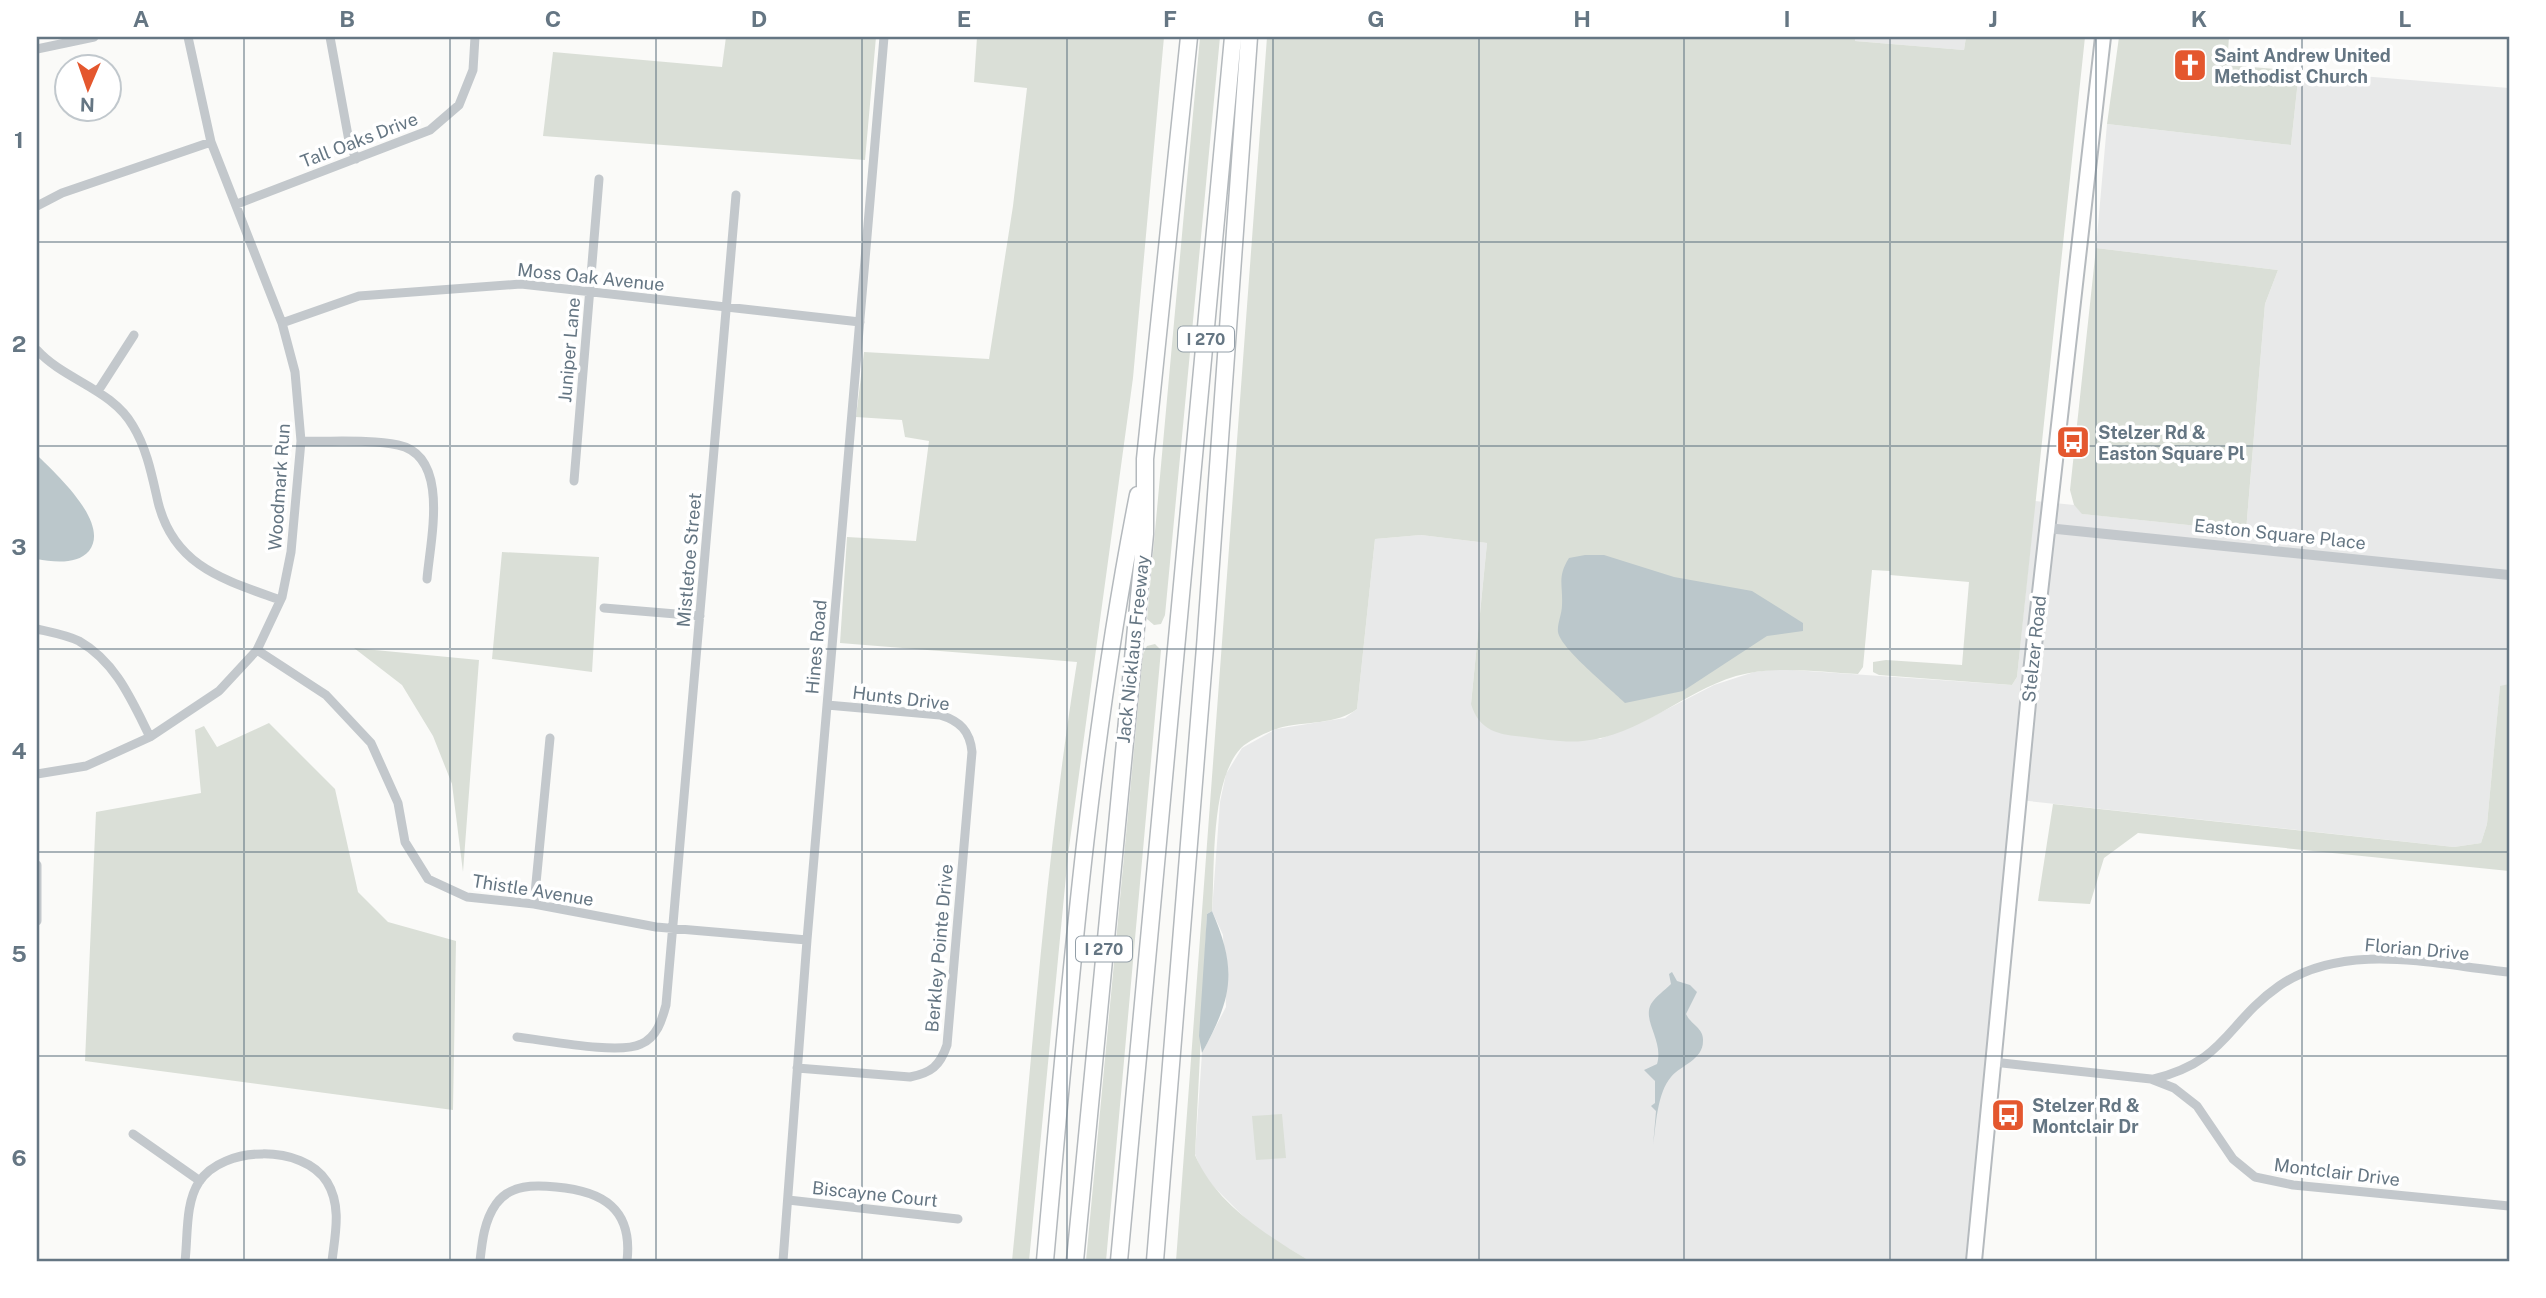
<svg xmlns="http://www.w3.org/2000/svg" width="2546" height="1298" font-family="'Public Sans',sans-serif">
	<style>
		.built { fill: #e8e9e9 }
		.green { fill: #dadfd7 }
		.water { fill: #bbc7cb }
		.lines { fill: none; stroke-linecap: round; stroke-linejoin: round }
		.primary-casing { stroke: #b5babe; stroke-width: 18 }
		.motorway-casing { stroke: #b4b9bd; stroke-width: 19 }
		.minor { stroke: #c3c8cc; stroke-width: 9 }
		.tertiary { stroke: #c3c8cc; stroke-width: 10 }
		.primary { stroke: #fff; stroke-width: 14 }
		.motorway { stroke: #fff; stroke-width: 16 }
		.grid { fill: none; stroke: #657683; stroke-width: 2; stroke-opacity: 0.55 }
		.labels { text-anchor: middle; dominant-baseline: central; stroke-width: 7; stroke-linejoin: round; paint-order: stroke }
		.shield { fill: #fff; stroke: #939fa8; stroke-width: 2 }
		.shield-label { font-size: 16px; font-weight: bold; fill: #657683 }
		.poi-label { font-size: 18px; font-weight: bold; fill: #657683; stroke: #fff; text-anchor: start }
		.street-label { font-size: 18px; fill: #657683; stroke: #fff }
		.neatline { fill: none; stroke: #657683; stroke-width: 2.5 }
		.grid-label { font-size: 23px; text-anchor: middle; font-weight: bold; fill: #657683 }
	</style>
	<rect width="100%" height="100%" fill="#fafaf8"/>
	<path class="built" d="M 1855,37 L 1966,37 L 1964,50 L 1855,41 Z
		M 2299,71 L 2509,88 L 2509,684 L 2500,687 L 2487,824 L 2481,843 L 2454,847 L 2019,800 L 1973,1261 L 1310,1261 L 1257,1230 L 1204,1177 L 1195,1154 L 1202,1053 L 1226,1007 L 1223,935 L 1212,911 L 1220,802 L 1226,774 L 1242,748 L 1276,729 L 1345,718 L 1357,709 L 1375,539 L 1421,535 L 1487,543 L 1471,704 L 1600,739 L 1642,722 L 1714,685 L 1754,672 L 1777,669 L 2012,685 L 2017,677 L 2035,501 L 2074,505 L 2083,514 L 2246,531 L 2265,304 L 2278,270 L 2096,248 L 2107,124 L 2291,145 Z"/>
	<path class="green" d="M 726,37 L 876,37 L 865,160 L 543,136 L 553,52 L 722,67 Z
		M 977,37 L 1164,37 L 1133,378 L 1068,855 L 1029,1261 L 1012,1261 C 1032,1062 1045,861 1077,662 L 840,643 L 847,537 L 916,541 L 929,441 L 905,437 L 902,420 L 856,417 L 864,352 L 989,359 L 1013,206 L 1027,88 L 974,82 Z
		M 1200,37 L 1220,37 L 1165,615 L 1161,624 L 1154,625 L 1147,619 Z
		M 1267,37 L 1855,37 L 1855,41 L 1964,50 L 1966,37 L 2085,37 L 2017,677 L 2012,685 L 1879,675 L 1873,672 L 1873,662 L 1886,660 L 1962,665 L 1969,582 L 1890,575 L 1890,571 L 1872,570 L 1863,667 L 1858,674 C 1818,672 1776,665 1736,676 C 1683,692 1639,736 1583,741 C 1565,743 1543,739 1525,737 C 1499,735 1479,731 1471,704 L 1487,543 L 1421,535 L 1375,539 L 1357,709 C 1337,725 1304,721 1279,728 C 1269,731 1249,740 1241,748 C 1210,781 1215,868 1212,911 L 1207,914 L 1195,1155 C 1216,1204 1265,1234 1310,1261 L 1176,1261 Z
		M 2119,37 L 2229,37 L 2227,65 L 2299,71 L 2291,145 L 2107,124 Z
		M 2096,248 L 2278,270 L 2265,304 L 2246,531 L 2082,514 L 2074,505 L 2070,490 Z
		M 502,552 L 599,557 L 592,672 L 492,659 Z
		M 1155,644 L 1161,650 L 1106,1261 L 1086,1261 L 1143,654 L 1147,646 Z
		M 354,648 L 479,660 L 463,872 L 452,784 L 433,736 L 402,685 Z
		M 2509,684 L 2509,871 L 2138,833 L 2104,858 L 2090,904 L 2038,901 L 2053,804 L 2454,847 L 2481,843 L 2487,824 L 2500,686 Z
		M 269,723 L 335,789 L 358,892 L 388,922 L 456,941 L 453,1110 L 85,1061 L 96,812 L 201,793 L 195,730 L 204,726 L 217,747 Z
		M 1282,1114 L 1286,1158 L 1256,1160 L 1252,1116 Z"/>
	<path class="water" d="M 37,455 C 55,473 111,523 89,551 C 77,565 53,562 37,559 Z
		M 1585,555 L 1604,555 L 1674,577 L 1752,591 L 1803,623 L 1803,631 L 1767,636 L 1683,691 L 1625,703 C 1611,689 1560,648 1558,632 C 1557,624 1562,614 1562,605 C 1563,584 1557,577 1569,558 Z
		M 1212,911 C 1238,971 1232,998 1202,1053 L 1199,1036 L 1207,914 Z
		M 1672,972 L 1677,981 L 1690,985 L 1697,992 L 1686,1014 C 1691,1025 1704,1028 1703,1041 C 1703,1060 1681,1065 1671,1077 C 1657,1093 1656,1126 1653,1146 L 1656,1111 L 1651,1106 L 1655,1103 L 1655,1081 L 1644,1070 L 1657,1064 C 1664,1041 1642,1021 1651,1004 C 1656,996 1664,991 1671,984 L 1669,974 Z"/>
	<g class="lines">
		<g class="primary-casing">
			<path id="primary" d="M 1974,1261 L 2031,672 L 2103,37"/>
		</g>
		<g class="motorway-casing">
			<path id="motorway" d="M 1045,1261 C 1068,1005 1088,748 1138,495
				M 1075,1261 L 1145,534 L 1145,459 L 1189,37
				M 1119,1261 L 1233,37
				M 1155,1261 L 1205,647 L 1249,37"/>
		</g>
		<path class="minor" d="M 330,37 L 349,141 L 356,159
			M 37,49 L 94,37
			M 237,204 L 430,130 L 459,105 L 473,70 L 475,37
			M 37,206 L 62,193 L 211,142
			M 282,323 L 359,296 L 521,284 L 860,322
			M 37,350 C 64,380 112,389 133,426 C 147,449 152,476 158,502 C 174,567 225,580 280,600
			M 98,391 L 134,335
			M 301,441 C 331,442 370,439 398,445 C 451,456 430,541 427,579
			M 574,481 L 599,179
			M 604,608 L 700,616
			M 37,629 C 50,632 67,635 79,641 C 116,662 132,701 150,737
			M 257,650 L 326,695 L 371,743 L 398,803 L 405,842 L 428,879 L 467,897 L 534,904 L 656,927 L 807,940
			M 37,774 L 86,766 L 150,737 L 219,691 L 257,650 L 282,597 L 291,552 L 301,441 L 295,372 L 282,323 L 211,142 L 188,37
			M 37,865 L 37,921
			M 534,904 L 550,738
			M 517,1037 C 545,1040 619,1055 641,1044 C 657,1037 662,1020 666,1005 L 736,195
			M 1993,1062 L 2151,1079 L 2174,1088 L 2197,1106 L 2233,1159 L 2255,1177 L 2293,1185 L 2509,1206
			M 797,1068 L 910,1077 C 931,1073 940,1066 947,1045 L 972,752 C 970,731 960,721 940,715 L 827,705
			M 2153,1079 C 2227,1061 2226,1023 2279,986 C 2345,940 2435,965 2509,972
			M 133,1134 L 200,1181
			M 788,1200 L 958,1219
			M 185,1261 C 188,1237 185,1203 199,1182 C 223,1145 303,1144 327,1182 C 342,1206 335,1235 332,1261
			M 480,1261 C 482,1242 484,1221 496,1204 C 510,1184 535,1185 556,1187 C 603,1191 633,1209 627,1261
			M 783,1261 L 807,940 L 884,37"/>
		<path class="tertiary" d="M 2047,528 L 2509,575"/>
		<use href="#primary" class="primary"/>
		<use href="#motorway" class="motorway"/>
	</g>
	<path class="grid" d="M 244,37 L 244,1261M 450,37 L 450,1261M 656,37 L 656,1261M 862,37 L 862,1261M 1067,37 L 1067,1261M 1273,37 L 1273,1261M 1479,37 L 1479,1261M 1684,37 L 1684,1261M 1890,37 L 1890,1261M 2096,37 L 2096,1261M 2302,37 L 2302,1261M 37,242 L 2509,242M 37,446 L 2509,446M 37,649 L 2509,649M 37,852 L 2509,852M 37,1056 L 2509,1056"/>
	<defs>
		<g id="church-square" transform="scale(1.75)"><rect x="-9" y="-9" width="18" height="18" rx="4" fill="#e4572e" stroke="#fff"/><path d="M-1.2-6h2.4v3.5h3.3v2.4h-3.3V6h-2.4V-.1h-3.3v-2.4h3.3Z" fill="#fff"/></g>
		<g id="bus-square" transform="scale(1.75)"><rect x="-9" y="-9" width="18" height="18" rx="4" fill="#e4572e" stroke="#fff"/><path d="M-5-6H5V4H4V6H2V4H-2V6H-4V4H-5ZM-3.5-4V0h7V-4ZM-3.5 1.2v1.5H-2V1.2ZM2 1.2v1.5H3.5V1.2Z" fill="#fff"/></g>
	</defs>
	<g fill-rule="evenodd">
		<use href="#church-square" x="2190" y="65"/>
		<use href="#bus-square" x="2073" y="442"/>
		<use href="#bus-square" x="2008" y="1115"/>
	</g>
	<g class="labels">
		<g class="shield">
			<rect x="1178" y="326.5" width="56" height="25" rx="5"/>
			<rect x="1076" y="936.5" width="56" height="25" rx="5"/>
		</g>
		<g class="shield-label">
			<text x="1206" y="339">I 270</text>
			<text x="1104" y="949">I 270</text>
		</g>
		<g class="poi-label">
			<text x="2214" y="55">Saint Andrew United<tspan x="2214" dy="21">Methodist Church</tspan></text>
			<text x="2098" y="432">Stelzer Rd &amp;<tspan x="2098" dy="21">Easton Square Pl</tspan></text>
			<text x="2032" y="1105">Stelzer Rd &amp;<tspan x="2032" dy="21">Montclair Dr</tspan></text>
		</g>
		<g class="street-label">
			<text transform="translate(359 140) rotate(-21)">Tall Oaks Drive</text>
			<text transform="translate(591 277) rotate(6)">Moss Oak Avenue</text>
			<text transform="translate(569 350) rotate(-85)">Juniper Lane</text>
			<text transform="translate(279 487) rotate(-86)">Woodmark Run</text>
			<text transform="translate(2280 534) rotate(6)">Easton Square Place</text>
			<text transform="translate(689 560) rotate(-85)">Mistletoe Street</text>
			<text transform="translate(816 647) rotate(-85)">Hines Road</text>
			<text transform="translate(1133 649) rotate(-84)">Jack Nicklaus Freeway</text>
			<text transform="translate(2034 649) rotate(-84)">Stelzer Road</text>
			<text transform="translate(901 698) rotate(7)">Hunts Drive</text>
			<text transform="translate(533 890) rotate(9)">Thistle Avenue</text>
			<text transform="translate(939 948) rotate(-85)">Berkley Pointe Drive</text>
			<text transform="translate(2417 949) rotate(5)">Florian Drive</text>
			<text transform="translate(2337 1172) rotate(7)">Montclair Drive</text>
			<text transform="translate(875 1194) rotate(6)">Biscayne Court</text>
		</g>
	</g>
	<rect width="2546" height="1298" fill="none" stroke="#ffffff" stroke-width="77"/>
	<g transform="translate(88 88) rotate(182)"><circle r="33" fill="#ffffff" stroke="#c1c8cd" stroke-width="2"/>
	<path d="M0-5L12 26L0 18L-12 26Z" fill="#e4572e"/>
	<text y="-10" font-size="19" font-weight="bold" text-anchor="middle" fill="#657683">N</text>
	</g>
	<rect x="38" y="38" width="2470" height="1222" class="neatline"/>
	<g class="grid-label">
		<text x="141" y="27">A</text>
		<text x="347" y="27">B</text>
		<text x="553" y="27">C</text>
		<text x="759" y="27">D</text>
		<text x="964" y="27">E</text>
		<text x="1170" y="27">F</text>
		<text x="1376" y="27">G</text>
		<text x="1582" y="27">H</text>
		<text x="1787" y="27">I</text>
		<text x="1993" y="27">J</text>
		<text x="2199" y="27">K</text>
		<text x="2405" y="27">L</text>
		<text x="19" y="148">1</text>
		<text x="19" y="352">2</text>
		<text x="19" y="555">3</text>
		<text x="19" y="759">4</text>
		<text x="19" y="962">5</text>
		<text x="19" y="1166">6</text>
	</g>
</svg>
